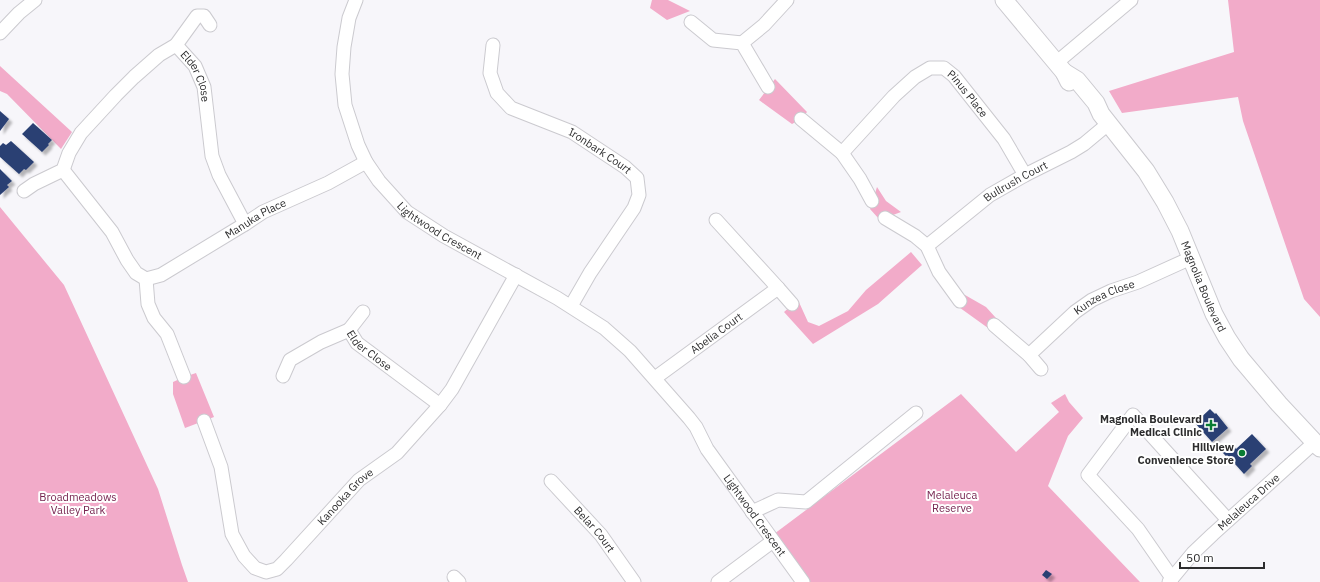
<svg xmlns="http://www.w3.org/2000/svg" width="1320" height="582" font-family="'IBM Plex Sans',sans-serif">
	<style>
		.green { fill: #f2abc9 }
		.building { fill: #293f73; filter: url(#shadow) }
		.lines { fill: none; stroke-linecap: round; stroke-linejoin: round }
		.minor-casing { stroke: #cbcacf; stroke-width: 15 }
		.tertiary-casing { stroke: #cbcacf; stroke-width: 19 }
		.minor { stroke: #fff; stroke-width: 13 }
		.tertiary { stroke: #fff; stroke-width: 17 }
		.poi-dot { fill: #097d34; stroke: #fff; stroke-width: 1.5 }
		.labels { text-anchor: middle; dominant-baseline: central; stroke-width: 4; stroke-linejoin: round; paint-order: stroke }
		.street-label { font-size: 11px; fill: #2d2d2e; stroke: #fff }
		.poi-label { font-size: 11px; font-weight: bold; fill: #2d2d2e; stroke: #fff; text-anchor: end }
		.park-label { font-size: 11px; fill: #772550; stroke: #fff }
	</style>
	<defs>
		<filter id="shadow"><feDropShadow dx="3.5" dy="3.5" stdDeviation="1" flood-color="#0004"/></filter>
	</defs>
	<rect width="100%" height="100%" fill="#f7f6fa"/>
	<path class="green" d="M 652,0 L 668,0 L 690,11 L 667,20 L 650,8 Z
		M 1228,0 L 1320,0 L 1320,317 L 1304,299 L 1243,121 L 1238,97 L 1122,113 L 1109,91 L 1234,52 Z
		M 0,66 L 72,132 L 61,149 L 7,94 L 0,91 Z
		M 775,79 L 807,112 L 801,119 L 792,124 L 759,100 Z
		M 877,187 L 886,201 L 901,212 L 885,218 L 879,219 L 870,209 Z
		M 0,207 L 64,285 L 158,489 L 182,565 L 188,582 L 0,582 Z
		M 911,252 L 922,265 L 878,304 L 813,344 L 784,312 L 798,300 L 808,322 L 819,326 L 848,311 L 866,290 Z
		M 965,295 L 986,307 L 996,318 L 994,325 L 988,328 L 956,305 Z
		M 196,373 L 214,417 L 185,428 L 173,394 L 173,382 L 184,377 Z
		M 961,394 L 1016,452 L 1059,412 L 1051,403 L 1065,394 L 1069,402 L 1083,418 L 1068,436 L 1048,486 L 1140,582 L 809,582 L 774,534 Z"/>
	<path class="building" d="M 0,111 L 9,119 L 0,131 Z
		M 33,123 L 52,140 L 48,144 L 49,145 L 42,152 L 22,134 Z
		M 11,141 L 34,162 L 26,170 L 24,169 L 19,174 L 0,157 L 0,146 L 3,143 L 6,145 Z
		M 0,169 L 12,181 L 7,185 L 9,187 L 0,195 Z
		M 1210,409 L 1215,414 L 1216,413 L 1228,428 L 1212,442 L 1195,423 Z
		M 1252,434 L 1266,449 L 1250,464 L 1252,466 L 1244,474 L 1227,455 L 1226,456 L 1221,451 L 1230,443 L 1236,449 Z
		M 1046,570 L 1052,574 L 1047,579 L 1042,575 Z"/>
	<g class="lines">
		<g class="minor-casing">
			<g id="minor">
				<path id="s1" d="M 356,0 L 349,18 L 344,47 L 342,74 L 345,105 L 358,145 L 366,162 L 379,181 L 407,212 L 444,236 L 557,298 L 604,328 L 630,351 L 689,418 L 696,427 L 707,449 L 803,582"/>
				<path d="M 691,22 L 713,40 L 742,43 L 768,87"/>
				<path d="M 0,33 L 19,13 L 35,0"/>
				<path d="M 742,43 L 764,25 L 787,0"/>
				<path id="s2" d="M 176,45 L 195,66 L 204,87 L 212,156 L 219,175 L 245,224"/>
				<path id="s3" d="M 493,45 L 490,73 L 497,93 L 511,108 L 572,132 L 625,167 L 637,178 L 639,195 L 634,208 L 590,273 L 571,306"/>
				<path d="M 1056,63 L 1131,0"/>
				<path d="M 801,119 L 842,153 L 860,179 L 872,201"/>
				<path id="s4" d="M 842,153 L 894,96 L 915,77 L 930,68 L 944,68 L 954,76 L 1004,139 L 1025,175"/>
				<path id="s5" d="M 63,170 L 112,232 L 127,260 L 136,273 L 146,279 L 161,275 L 245,224 L 263,212 L 328,183 L 366,162"/>
				<path d="M 24,191 L 34,184 L 63,170 L 69,153 L 81,133 L 116,95 L 134,77 L 159,55 L 176,45 L 197,16 L 204,16 L 210,25"/>
				<path d="M 885,218 L 915,236 L 927,246 L 939,272 L 960,301"/>
				<path id="s6" d="M 927,246 L 990,195 L 1025,175 L 1071,152 L 1084,144 L 1108,124"/>
				<path d="M 146,279 L 148,304 L 154,318 L 167,334 L 184,377"/>
				<path d="M 778,288 L 792,304"/>
				<path d="M 994,325 L 1029,355 L 1041,369"/>
				<path d="M 349,330 L 363,312"/>
				<path id="s7" d="M 1029,355 L 1075,312 L 1092,300 L 1111,291 L 1138,282 L 1191,258"/>
				<path id="s8" d="M 283,376 L 290,360 L 321,342 L 349,330 L 357,343 L 440,405"/>
				<path id="s9" d="M 655,378 L 778,288 L 716,220"/>
				<path id="s10" d="M 204,421 L 221,467 L 232,534 L 244,556 L 255,568 L 266,572 L 277,569 L 286,560 L 359,480 L 397,453 L 440,405 L 452,389 L 516,275"/>
				<path id="s11" d="M 551,481 L 601,535 L 634,582"/>
				<path d="M 752,512 L 778,500 L 806,502 L 916,413"/>
				<path d="M 454,577 L 459,582"/>
				<path d="M 1172,578 L 1138,529 L 1088,475 L 1133,415 L 1228,520"/>
				<path d="M 718,582 L 773,541"/>
				<path id="s12" d="M 1169,582 L 1193,553 L 1213,534 L 1315,442"/>
			</g>
		</g>
		<g class="tertiary-casing">
			<g id="tertiary">
				<path d="M 1004,0 L 1064,72 L 1069,82"/>
				<path id="s13" d="M 1064,72 L 1077,80 L 1096,103 L 1101,114 L 1146,171 L 1165,202 L 1180,231 L 1214,314 L 1227,338 L 1241,359 L 1279,404 L 1320,448"/>
			</g>
		</g>
		<use href="#minor" class="minor"/>
		<use href="#tertiary" class="tertiary"/>
	</g>
	<g class="poi-dot">
		<path d="M1209 419h4v4h4v4h-4v4h-4v-4h-4v-4h4z"/>
		<circle cx="1242" cy="453" r="4"/>
	</g>
	<g class="labels">
		<g class="street-label">
			<text stroke="none"><textPath href="#s2" startOffset="38">Elder Close</textPath></text>
			<text stroke="none"><textPath href="#s4" startOffset="172">Pinus Place</textPath></text>
			<text stroke="none"><textPath href="#s3" startOffset="169">Ironbark Court</textPath></text>
			<text stroke="none"><textPath href="#s6" startOffset="110">Bullrush Court</textPath></text>
			<text stroke="none"><textPath href="#s5" startOffset="264">Manuka Place</textPath></text>
			<text stroke="none"><textPath href="#s1" startOffset="270">Lightwood Crescent</textPath></text>
			<text stroke="none"><textPath href="#s13" startOffset="259">Magnolia Boulevard</textPath></text>
			<text stroke="none"><textPath href="#s7" startOffset="96">Kunzea Close</textPath></text>
			<text stroke="none"><textPath href="#s9" startOffset="76">Abelia Court</textPath></text>
			<text stroke="none"><textPath href="#s8" startOffset="113">Elder Close</textPath></text>
			<text stroke="none"><textPath href="#s10" startOffset="281">Kanooka Grove</textPath></text>
			<text stroke="none"><textPath href="#s12" startOffset="113">Melaleuca Drive</textPath></text>
			<text stroke="none"><textPath href="#s1" startOffset="703">Lightwood Crescent</textPath></text>
			<text stroke="none"><textPath href="#s11" startOffset="65">Belar Court</textPath></text>
		</g>
		<g class="poi-label">
			<text x="1202" y="419">Magnolia Boulevard<tspan x="1202" dy="13">Medical Clinic</tspan></text>
			<text x="1234" y="447">Hillview<tspan x="1234" dy="13">Convenience Store</tspan></text>
		</g>
		<g class="park-label">
			<text x="952" y="495">Melaleuca<tspan x="952" dy="13">Reserve</tspan></text>
			<text x="78" y="497">Broadmeadows<tspan x="78" dy="13">Valley Park</tspan></text>
		</g>
	</g>
	<path d="M1180 562v6h84v-6" fill="none" stroke="#2d2d2e" stroke-width="2"/>
	<text x="1186" y="562" font-size="12" fill="#2d2d2e" stroke="#ffffff" stroke-width="3" paint-order="stroke">50 m</text>
</svg>
